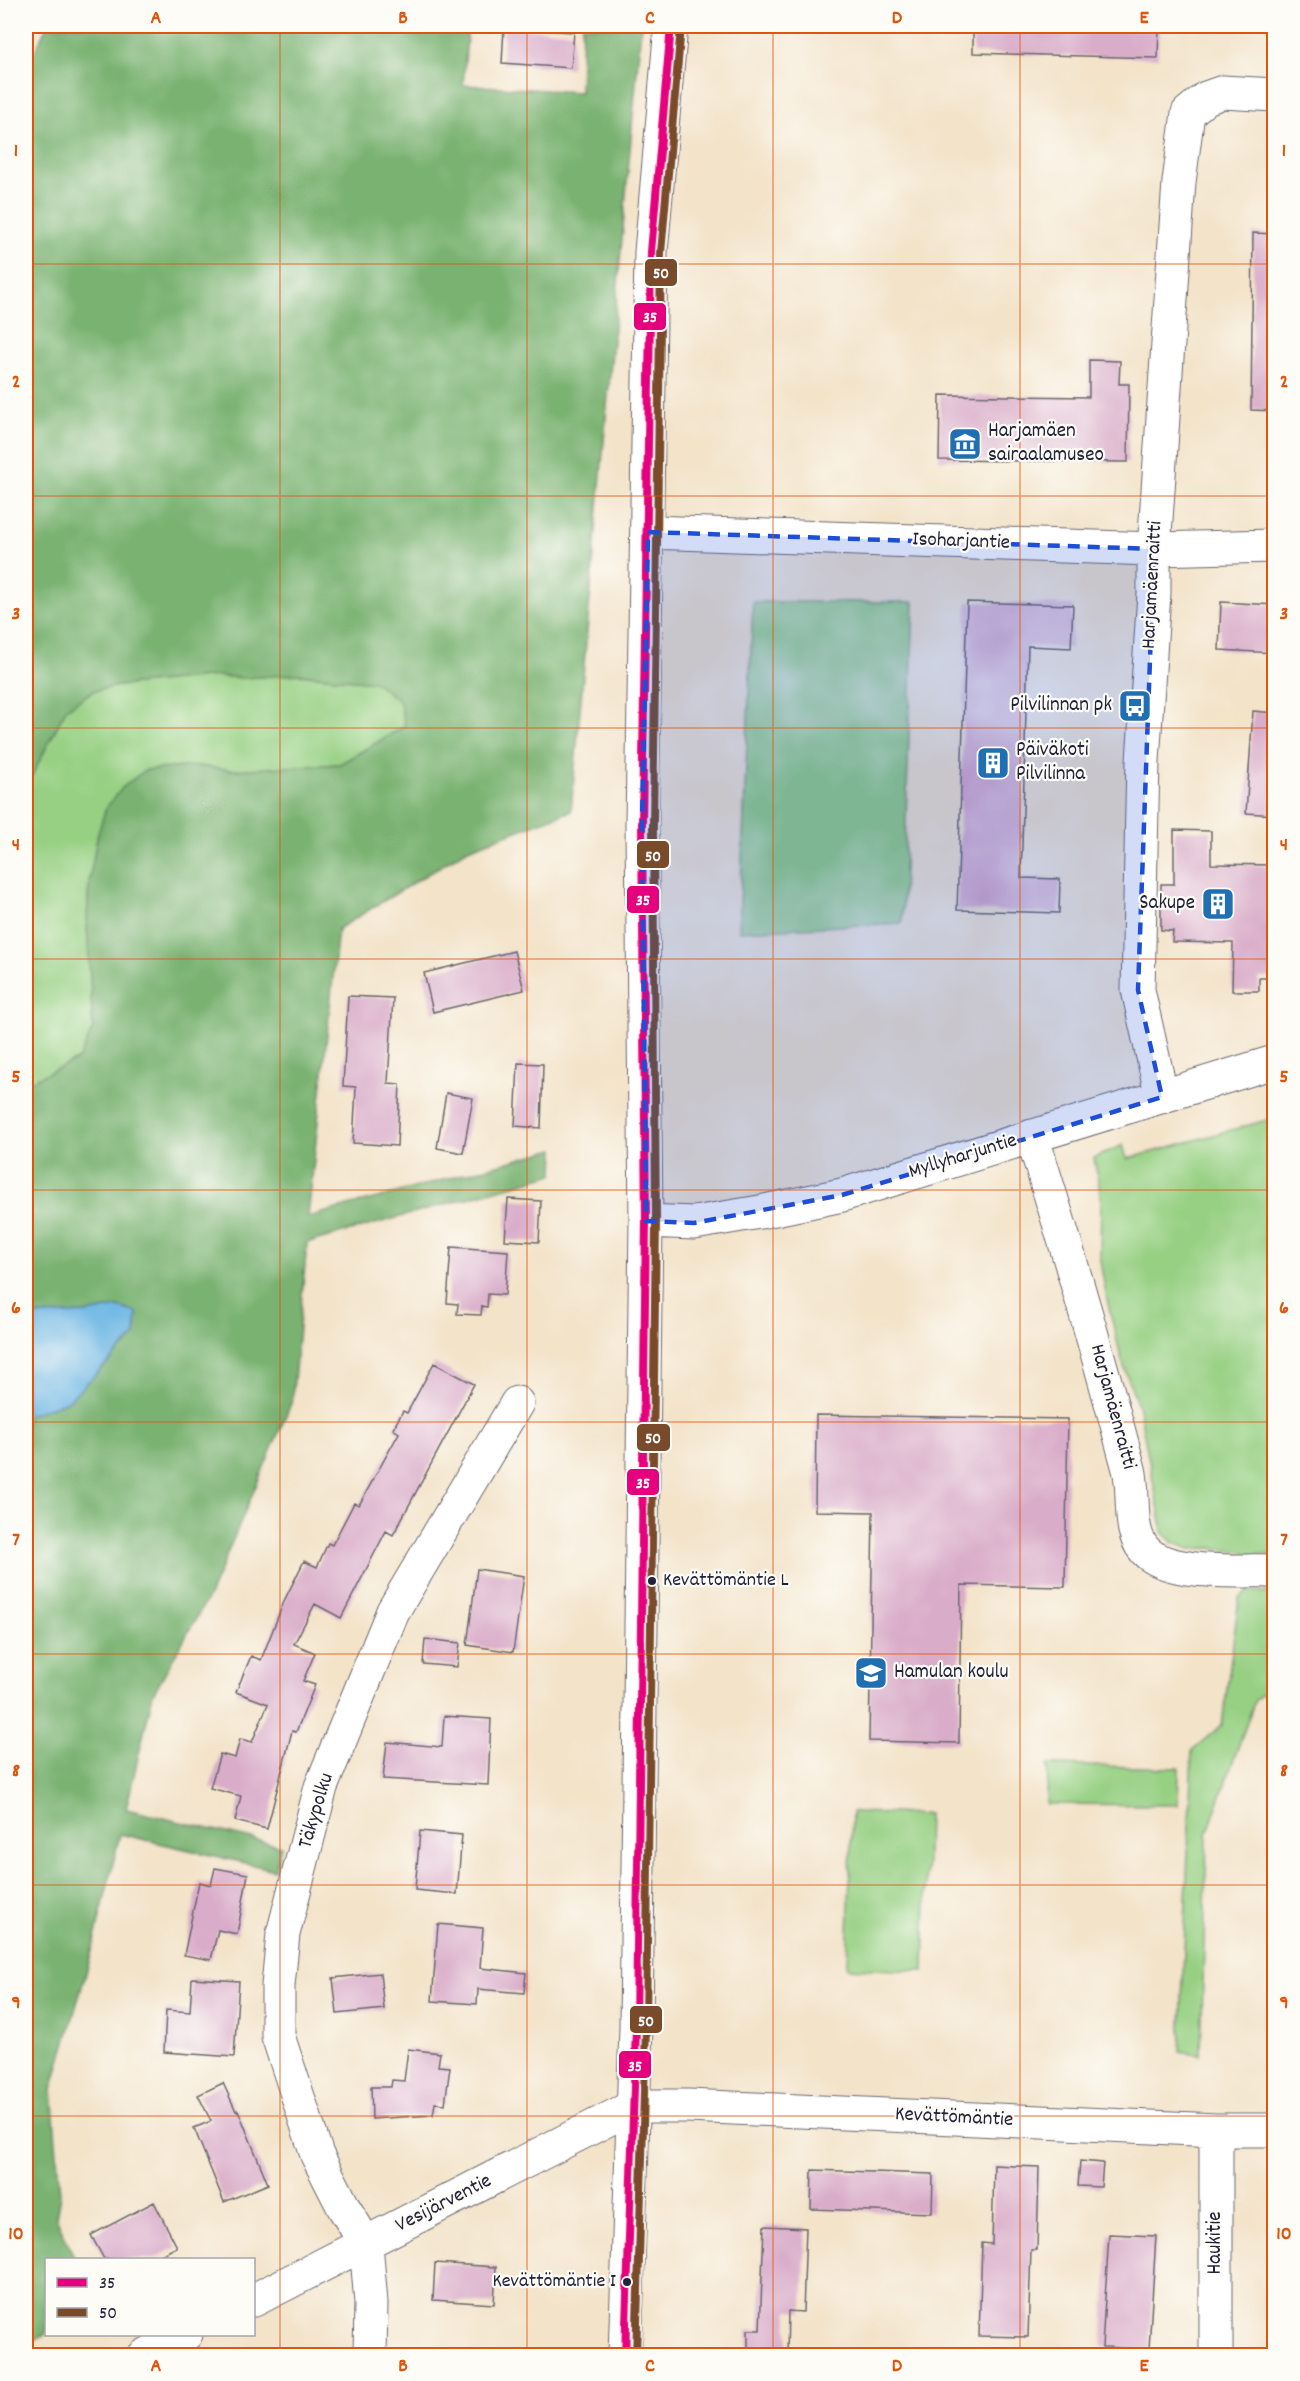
<svg xmlns="http://www.w3.org/2000/svg" width="1300" height="2381" font-family="Dekko,sans-serif">
	<style>
		.green { fill: #97d083; stroke: #5c795f; stroke-width: 1.5 }
		.forest { fill: #79b271; stroke: #4e6a56; stroke-width: 1.5 }
		.water { fill: #6bb5e4; stroke: #466c90; stroke-width: 1.5 }
		.building { fill: #d9acc9 }
		.lines { fill: none; stroke-linecap: round; stroke-linejoin: round }
		.minor-casing { stroke: #6b666d; stroke-width: 35 }
		.minor { stroke: #fff; stroke-width: 33 }
		.bus-1-casing { stroke: #fdfcf7; stroke-width: 12 }
		.bus-2-casing { stroke: #fdfcf7; stroke-width: 12 }
		.bus-1 { stroke: #e5007d; stroke-width: 8 }
		.bus-2 { stroke: #7a4b2a; stroke-width: 8 }
		.marked { fill: #1d4ed8; fill-opacity: 0.2; stroke: #1d4ed8; stroke-width: 4.5; stroke-dasharray: 12 8; stroke-linejoin: round }
		.grid { fill: none; stroke: #de560e; stroke-width: 1.5; stroke-opacity: 0.55 }
		.bus-dot { fill: #22223b; stroke: #fdfcf7; stroke-width: 2 }
		.labels { text-anchor: middle; dominant-baseline: central; stroke-width: 4.5; stroke-linejoin: round; paint-order: stroke }
		.bus-label { font-size: 20px; fill: #22223b; stroke: #fdfcf7; text-anchor: start }
		.poi-label { font-size: 21px; fill: #22223b; stroke: #fdfcf7; text-anchor: start }
		.street-label { font-size: 21px; fill: #22223b; stroke: #fdfcf7 }
		.line-badge { stroke: #fdfcf7; stroke-width: 2 }
		.badge-label { font-size: 16px; text-anchor: middle; font-weight: bold; fill: #fff }
		.neatline { fill: none; stroke: #de560e; stroke-width: 2 }
		.grid-label { font-size: 20px; text-anchor: middle; font-weight: bold; fill: #de560e }
	</style>
	<rect width="100%" height="100%" fill="#fdfcf7"/>
	<filter id="ink" filterUnits="userSpaceOnUse"><feTurbulence type="fractalNoise" baseFrequency=".0167" numOctaves="2"/><feDisplacementMap in="SourceGraphic" scale="12" xChannelSelector="R" yChannelSelector="G"/><feConvolveMatrix kernelMatrix="1 2 1 2 8 2 1 2 1" color-interpolation-filters="sRGB"/></filter>
	<filter id="wash" filterUnits="userSpaceOnUse"><feTurbulence type="fractalNoise" baseFrequency=".008" numOctaves="4" result="noise"/><feDisplacementMap in="SourceGraphic" scale="24" xChannelSelector="R" yChannelSelector="G"/><feGaussianBlur stdDeviation="1.35" result="paint"/><feColorMatrix in="noise" values="0 0 0 0 0 0 0 0 0 0 0 0 0 0 0 0 0 1.4 0 .05"/><feComposite in="paint" operator="in"/></filter>
	<g filter="url(#wash)">
		<rect width="100%" height="100%" fill="#f3e3c9"/>
		<path class="green" d="M 753,602 L 914,602 L 902,923 L 739,931 Z
			M 298,674 L 376,682 L 400,702 L 405,727 L 340,764 L 231,770 L 198,766 L 106,808 L 98,833 L 89,883 L 87,922 L 93,1029 L 79,1059 L 26,1083 L 26,787 L 66,709 L 93,691 L 117,686 L 217,676 L 244,678 Z
			M 1274,1118 L 1274,1556 L 1210,1548 L 1189,1549 L 1172,1542 L 1163,1532 L 1139,1409 L 1122,1361 L 1107,1300 L 1100,1261 L 1101,1197 L 1094,1158 L 1123,1145 L 1127,1159 Z
			M 1249,1591 L 1274,1593 L 1274,1682 L 1255,1700 L 1207,1834 L 1201,2055 L 1180,2052 L 1192,1750 L 1222,1725 L 1239,1599 Z
			M 1048,1765 L 1179,1768 L 1178,1805 L 1047,1804 Z
			M 852,1812 L 928,1814 L 924,1971 L 847,1968 Z"/>
		<path class="forest" d="M 47,26 L 468,26 L 463,85 L 580,92 L 582,26 L 641,26 L 571,811 L 468,849 L 338,929 L 308,1217 L 555,1149 L 554,1174 L 307,1243 L 292,1401 L 210,1594 L 153,1694 L 126,1809 L 281,1846 L 275,1870 L 120,1834 L 90,1959 L 52,2089 L 60,2195 L 56,2217 L 75,2259 L 46,2260 L 46,2334 L 26,2345 L 26,1416 L 68,1401 L 135,1336 L 137,1313 L 118,1307 L 87,1313 L 26,1316 L 26,1083 L 79,1059 L 93,1029 L 87,922 L 89,883 L 98,833 L 106,808 L 123,787 L 145,770 L 198,766 L 231,770 L 340,764 L 405,726 L 400,702 L 375,682 L 298,674 L 244,678 L 217,676 L 117,686 L 93,691 L 66,709 L 26,787 L 26,70 Z"/>
		<path class="water" d="M 118,1307 L 137,1313 L 135,1336 L 68,1401 L 26,1416 L 26,1316 L 87,1313 Z"/>
		<g id="blocks">
			<path class="building" d="M 973,26 L 1159,26 L 1158,58 L 973,53 Z
				M 504,28 L 574,32 L 571,68 L 502,63 Z
				M 1253,233 L 1275,234 L 1275,411 L 1251,410 Z
				M 1089,360 L 1120,361 L 1119,384 L 1129,384 L 1128,462 L 939,460 L 940,395 L 1089,397 Z
				M 967,602 L 1073,605 L 1071,648 L 1028,646 L 1021,878 L 1060,879 L 1059,913 L 957,910 Z
				M 1221,602 L 1275,605 L 1275,653 L 1219,650 Z
				M 1253,711 L 1275,713 L 1275,815 L 1246,813 Z
				M 1174,830 L 1211,831 L 1211,864 L 1275,865 L 1275,978 L 1259,978 L 1259,991 L 1232,991 L 1233,943 L 1172,942 L 1173,931 L 1161,930 L 1161,884 L 1174,884 Z
				M 514,951 L 524,990 L 433,1012 L 424,973 Z
				M 348,996 L 393,998 L 388,1083 L 400,1084 L 397,1146 L 353,1143 L 356,1087 L 343,1086 Z
				M 518,1063 L 543,1064 L 541,1128 L 515,1126 Z
				M 446,1093 L 473,1098 L 463,1153 L 437,1148 Z
				M 508,1199 L 541,1201 L 539,1242 L 505,1240 Z
				M 451,1247 L 508,1251 L 505,1295 L 488,1294 L 487,1307 L 482,1306 L 481,1315 L 457,1314 L 458,1304 L 447,1303 Z
				M 434,1363 L 474,1384 L 393,1535 L 386,1531 L 341,1618 L 315,1604 L 294,1644 L 315,1653 L 303,1681 L 315,1685 L 296,1732 L 292,1731 L 267,1829 L 235,1821 L 241,1796 L 210,1788 L 220,1754 L 235,1758 L 240,1739 L 252,1742 L 268,1704 L 236,1692 L 251,1656 L 261,1660 L 285,1599 L 304,1561 L 317,1567 L 328,1543 L 332,1545 L 354,1503 L 359,1505 L 399,1433 L 393,1429 L 403,1411 L 407,1413 Z
				M 816,1415 L 1068,1419 L 1065,1587 L 961,1585 L 959,1743 L 869,1741 L 873,1512 L 815,1511 Z
				M 477,1569 L 524,1576 L 513,1652 L 467,1645 Z
				M 425,1639 L 460,1643 L 457,1667 L 423,1664 Z
				M 444,1716 L 491,1719 L 488,1785 L 383,1779 L 387,1742 L 442,1747 Z
				M 420,1831 L 462,1835 L 457,1894 L 415,1890 Z
				M 215,1868 L 248,1874 L 237,1934 L 218,1930 L 211,1960 L 184,1955 L 199,1882 L 211,1885 Z
				M 438,1924 L 483,1928 L 480,1968 L 526,1973 L 524,1993 L 478,1989 L 477,2004 L 432,2001 Z
				M 380,1973 L 384,2009 L 337,2014 L 333,1978 Z
				M 192,1978 L 239,1981 L 234,2057 L 164,2052 L 166,2010 L 190,2012 Z
				M 408,2049 L 440,2053 L 438,2066 L 450,2067 L 445,2104 L 435,2103 L 433,2115 L 372,2119 L 371,2087 L 391,2087 L 392,2080 L 404,2081 Z
				M 223,2083 L 236,2111 L 238,2110 L 268,2184 L 224,2202 L 194,2128 L 211,2121 L 198,2095 Z
				M 1080,2161 L 1103,2163 L 1101,2187 L 1078,2186 Z
				M 994,2165 L 1039,2167 L 1037,2250 L 1031,2250 L 1028,2337 L 979,2336 L 982,2243 L 992,2244 Z
				M 812,2170 L 933,2174 L 932,2213 L 811,2209 Z
				M 154,2202 L 177,2247 L 153,2259 L 104,2259 L 91,2235 Z
				M 764,2226 L 806,2228 L 803,2312 L 788,2311 L 787,2355 L 748,2355 L 748,2330 L 760,2330 Z
				M 1109,2234 L 1156,2236 L 1149,2349 L 1102,2347 Z
				M 435,2263 L 496,2267 L 494,2304 L 433,2300 Z"/>
		</g>
	</g>
	<g filter="url(#ink)">
		<use href="#blocks" fill-opacity="0" stroke="#6b666d" stroke-width="1.5"/>
		<g class="lines">
			<g class="minor-casing">
				<path id="minor" d="M 648,532 L 1154,549 L 1274,546
					M 1162,1097 L 1138,990 L 1143,761 L 1154,593 L 1154,549 L 1179,182 L 1188,113 L 1206,98 L 1223,92 L 1274,95
					M 1032,1136 C 1067,1246 1099,1357 1129,1469 C 1136,1495 1125,1536 1150,1555 C 1177,1575 1240,1570 1274,1571
					M 646,1221 L 694,1223 L 760,1212 L 842,1195 L 1274,1062
					M 254,2300 L 634,2106 L 688,2106 L 1216,2130 L 1274,2130
					M 144,2356 L 186,2334
					M 370,2356 L 371,2303 L 366,2244 L 344,2208 L 317,2155 L 278,2036 L 278,1986 L 283,1934 L 321,1787 L 393,1611 L 517,1403
					M 625,2356 L 636,2027 L 646,1221 L 642,825 L 651,252 L 671,26
					M 1216,2356 L 1216,2130"/>
			</g>
			<use href="#minor" class="minor"/>
			<g class="bus-1-casing">
				<path id="bus-1" d="M 625,2356 L 636,2027 L 646,1221 L 642,825 L 651,252 L 671,26"/>
			</g>
			<g class="bus-2-casing">
				<path id="bus-2" d="M 636,2356 L 646,2027 L 656,1221 L 653,825 L 661,253 L 681,27"/>
			</g>
			<use href="#bus-1" class="bus-1"/>
			<use href="#bus-2" class="bus-2"/>
		</g>
	</g>
	<path class="marked" d="M 648,532 L 1154,549 L 1138,990 L 1162,1097 L 842,1195 L 694,1223 L 646,1221 L 642,825 Z"/>
	<path class="grid" d="M 280,26 L 280,2356M 527,26 L 527,2356M 773,26 L 773,2356M 1020,26 L 1020,2356M 26,264 L 1274,264M 26,496 L 1274,496M 26,728 L 1274,728M 26,959 L 1274,959M 26,1190 L 1274,1190M 26,1422 L 1274,1422M 26,1654 L 1274,1654M 26,1885 L 1274,1885M 26,2116 L 1274,2116"/>
	<defs>
		<g id="museum-square" transform="scale(1.725)"><rect x="-9" y="-9" width="18" height="18" rx="4" fill="#1f6fb2" stroke="#fdfcf7"/><path d="M0-6L6-3V-2H-6V-3ZM-5-1h2V3h-2ZM-1-1h2V3h-2ZM3-1h2V3H3ZM-6 4H6V6H-6Z" fill="#fff"/></g>
		<g id="bus-square" transform="scale(1.725)"><rect x="-9" y="-9" width="18" height="18" rx="4" fill="#1f6fb2" stroke="#fdfcf7"/><path d="M-5-6H5V4H4V6H2V4H-2V6H-4V4H-5ZM-3.5-4V0h7V-4ZM-3.5 1.2v1.5H-2V1.2ZM2 1.2v1.5H3.5V1.2Z" fill="#fff"/></g>
		<g id="building-square" transform="scale(1.725)"><rect x="-9" y="-9" width="18" height="18" rx="4" fill="#1f6fb2" stroke="#fdfcf7"/><path d="M-4-6H4V6H1V3H-1V6H-4ZM-2.5-4.3h1.7v1.8h-1.7ZM.8-4.3h1.7v1.8H.8ZM-2.5-1h1.7V.8h-1.7ZM.8-1h1.7V.8H.8Z" fill="#fff"/></g>
		<g id="school-square" transform="scale(1.725)"><rect x="-9" y="-9" width="18" height="18" rx="4" fill="#1f6fb2" stroke="#fdfcf7"/><path d="M0-5L7-2L0 1L-7-2ZM-4 1L0 2.5L4 1V4Q0 6-4 4Z" fill="#fff"/></g>
	</defs>
	<g fill-rule="evenodd">
		<use href="#museum-square" x="965" y="444"/>
		<use href="#bus-square" x="1135" y="706"/>
		<use href="#building-square" x="993" y="763"/>
		<use href="#building-square" x="1218" y="904"/>
		<use href="#school-square" x="871" y="1673"/>
	</g>
	<g class="bus-dot">
		<circle cx="652" cy="1581" r="5"/>
		<circle cx="627" cy="2282" r="5"/>
	</g>
	<g class="labels">
		<g class="bus-label">
			<text x="663" y="1581">Kevättömäntie L</text>
			<text x="616" y="2282" text-anchor="end">Kevättömäntie I</text>
		</g>
		<g class="poi-label">
			<text x="988" y="432">Harjamäen<tspan x="988" dy="24">sairaalamuseo</tspan></text>
			<text x="1112" y="706" text-anchor="end">Pilvilinnan pk</text>
			<text x="1016" y="751">Päiväkoti<tspan x="1016" dy="24">Pilvilinna</tspan></text>
			<text x="1195" y="904" text-anchor="end">Sakupe</text>
			<text x="894" y="1673">Hamulan koulu</text>
		</g>
		<g class="street-label">
			<text transform="translate(961 542) rotate(2)">Isoharjantie</text>
			<text transform="translate(1153 585) rotate(-87)">Harjamäenraitti</text>
			<text transform="translate(963 1157) rotate(-17)">Myllyharjuntie</text>
			<text transform="translate(1112 1407) rotate(75)">Harjamäenraitti</text>
			<text transform="translate(317 1811) rotate(-73)">Täkypolku</text>
			<text transform="translate(954 2118) rotate(3)">Kevättömäntie</text>
			<text transform="translate(444 2204) rotate(-27)">Vesijärventie</text>
			<text transform="translate(1216 2243) rotate(-90)">Haukitie</text>
		</g>
	</g>
	<g class="line-badge">
		<rect x="644" y="258" width="34" height="29" rx="6" fill="#7a4b2a"/>
		<rect x="633" y="302" width="34" height="29" rx="6" fill="#e5007d"/>
		<rect x="636" y="840" width="34" height="29" rx="6" fill="#7a4b2a"/>
		<rect x="626" y="885" width="34" height="29" rx="6" fill="#e5007d"/>
		<rect x="636" y="1423" width="35" height="29" rx="6" fill="#7a4b2a"/>
		<rect x="626" y="1468" width="34" height="28" rx="6" fill="#e5007d"/>
		<rect x="629" y="2005" width="34" height="29" rx="6" fill="#7a4b2a"/>
		<rect x="618" y="2050" width="34" height="29" rx="6" fill="#e5007d"/>
	</g>
	<g class="badge-label">
		<text x="661" y="278">50</text>
		<text x="650" y="322">35</text>
		<text x="653" y="861">50</text>
		<text x="643" y="905">35</text>
		<text x="653" y="1443">50</text>
		<text x="643" y="1488">35</text>
		<text x="646" y="2026">50</text>
		<text x="635" y="2071">35</text>
	</g>
	<rect width="1300" height="2381" fill="none" stroke="#fdfcf7" stroke-width="66"/>
	<rect x="45" y="2258" width="210" height="78" fill="#fdfcf7" stroke="#a5a5ac" stroke-width="1.5"/>
	<rect x="57" y="2278" width="30" height="9" fill="#e5007d" stroke="#a5a5ac" stroke-width="1.5"/>
	<text x="99" y="2288" font-size="18" fill="#22223b">35</text>
	<rect x="57" y="2308" width="30" height="9" fill="#7a4b2a" stroke="#a5a5ac" stroke-width="1.5"/>
	<text x="99" y="2318" font-size="18" fill="#22223b">50</text>
	<rect x="33" y="33" width="1234" height="2315" class="neatline"/>
	<g class="grid-label">
		<text x="156" y="23">A</text>
		<text x="403" y="23">B</text>
		<text x="650" y="23">C</text>
		<text x="897" y="23">D</text>
		<text x="1144" y="23">E</text>
		<text x="16" y="156">1</text>
		<text x="1284" y="156">1</text>
		<text x="16" y="387">2</text>
		<text x="1284" y="387">2</text>
		<text x="16" y="619">3</text>
		<text x="1284" y="619">3</text>
		<text x="16" y="850">4</text>
		<text x="1284" y="850">4</text>
		<text x="16" y="1082">5</text>
		<text x="1284" y="1082">5</text>
		<text x="16" y="1313">6</text>
		<text x="1284" y="1313">6</text>
		<text x="16" y="1545">7</text>
		<text x="1284" y="1545">7</text>
		<text x="16" y="1776">8</text>
		<text x="1284" y="1776">8</text>
		<text x="16" y="2008">9</text>
		<text x="1284" y="2008">9</text>
		<text x="16" y="2239">10</text>
		<text x="1284" y="2239">10</text>
		<text x="156" y="2371">A</text>
		<text x="403" y="2371">B</text>
		<text x="650" y="2371">C</text>
		<text x="897" y="2371">D</text>
		<text x="1144" y="2371">E</text>
	</g>
</svg>
